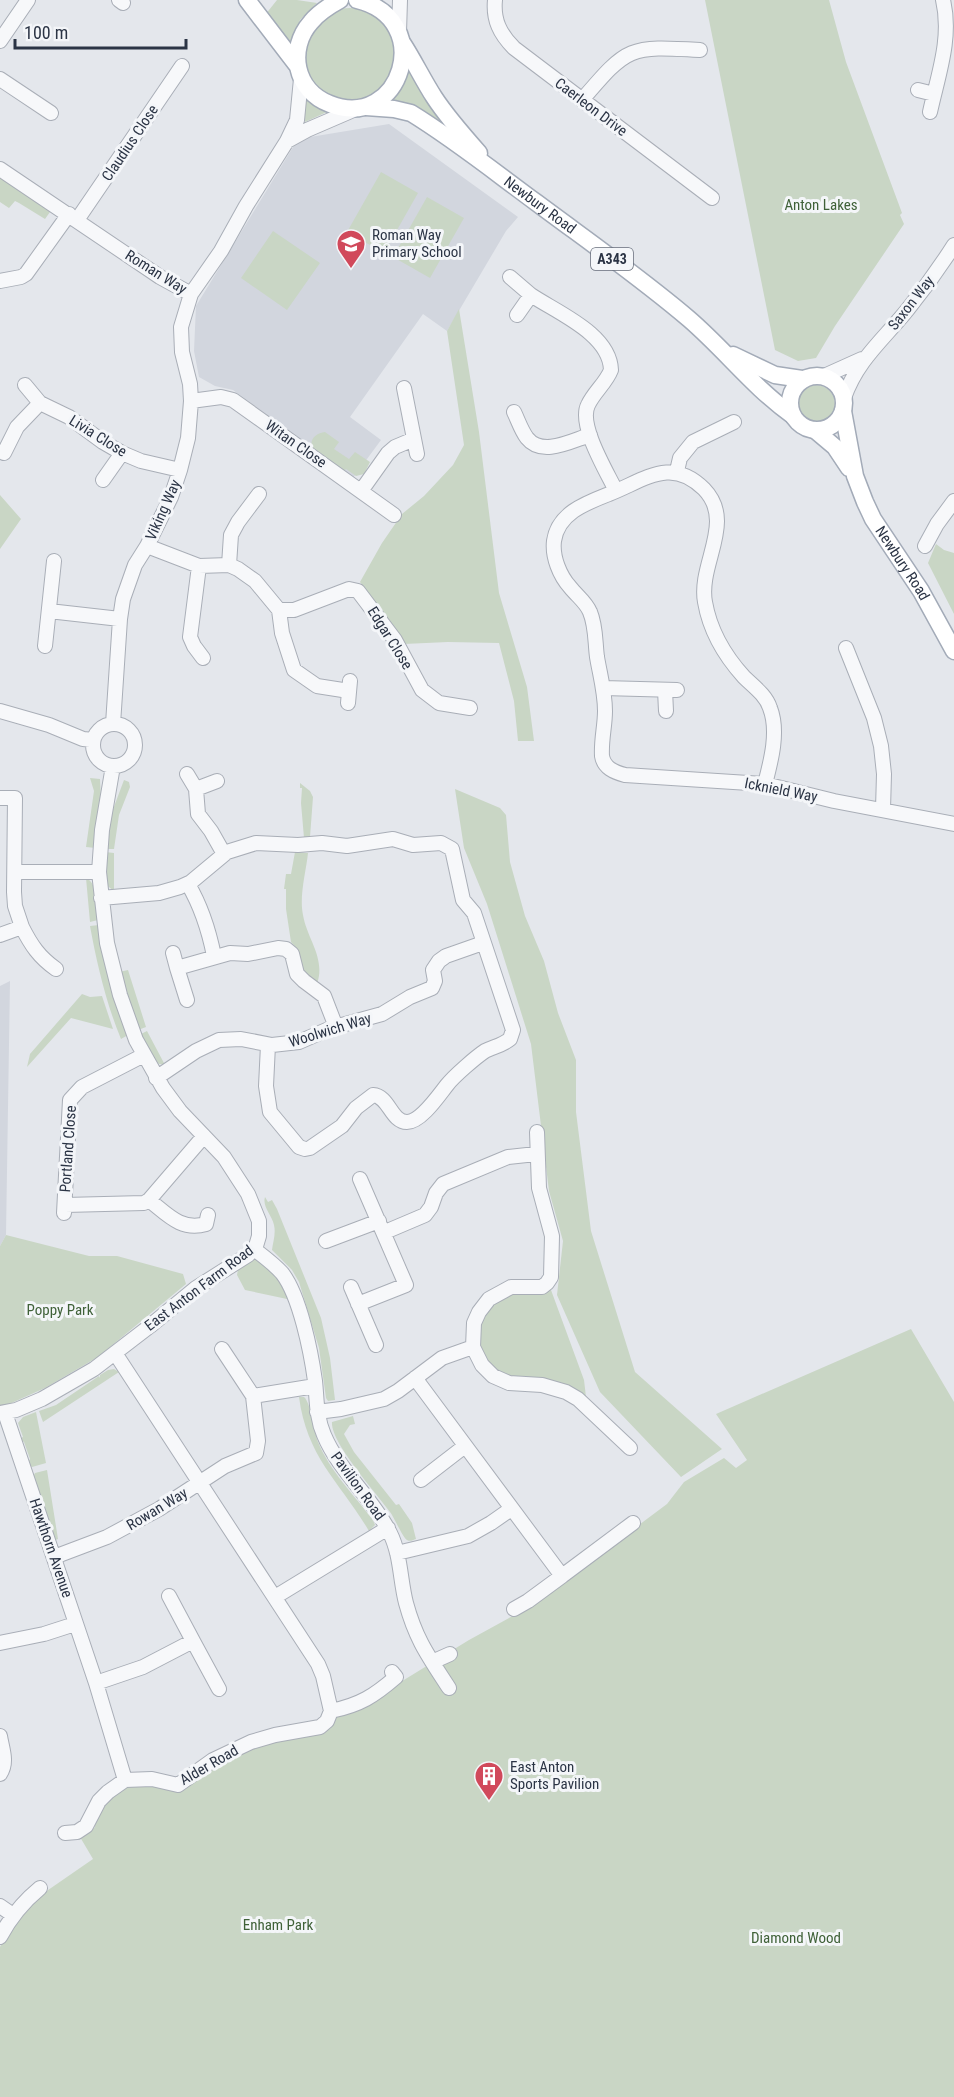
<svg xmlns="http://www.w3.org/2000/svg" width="954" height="2097" font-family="'Roboto Condensed',sans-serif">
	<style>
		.built { fill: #d2d6de }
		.green { fill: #c9d6c5 }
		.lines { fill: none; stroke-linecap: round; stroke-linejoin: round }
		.minor-casing { stroke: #a9aeb7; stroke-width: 16 }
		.major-casing { stroke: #a3abb8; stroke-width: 19 }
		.minor { stroke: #f7f8fa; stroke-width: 14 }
		.major { stroke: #fff; stroke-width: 16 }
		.labels { text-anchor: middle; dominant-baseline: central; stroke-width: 6; stroke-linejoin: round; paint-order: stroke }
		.shield { fill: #f4f6f9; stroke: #676e7b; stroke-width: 1.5 }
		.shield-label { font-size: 14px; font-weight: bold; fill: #2b3445 }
		.street-label { font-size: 15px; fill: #2b3445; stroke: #f4f6f9 }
		.park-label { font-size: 15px; fill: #3f6138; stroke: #f4f6f9 }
		.poi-label { font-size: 15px; fill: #2b3445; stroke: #f4f6f9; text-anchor: start }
	</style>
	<rect width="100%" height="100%" fill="#e4e7ec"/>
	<path class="built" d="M 389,124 L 518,217 L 506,231 L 447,331 L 423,314 L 350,417 L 381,440 L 353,478 L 233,390 L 215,386 L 199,377 L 194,351 L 196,306 L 298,139 Z
		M 10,981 L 6,1235 L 0,1246 L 0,986 Z"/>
	<path class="green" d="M 277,0 L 297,0 L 317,3 L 300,20 L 290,47 L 265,15 Z
		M 705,0 L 829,0 L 846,62 L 902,213 L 900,215 L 904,224 L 835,326 L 816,358 L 798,361 L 775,350 Z
		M304 54a46 46 0 1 1 92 0a46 46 0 1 1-92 0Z
		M 408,66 L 443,124 L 443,125 L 387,101 Z
		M 305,97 L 329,111 L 305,122 Z
		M 381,172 L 418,193 L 384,253 L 347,232 Z
		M 0,176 L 50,212 L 45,219 L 19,203 L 15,201 L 9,208 L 0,202 Z
		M 427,197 L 464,218 L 430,278 L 393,257 Z
		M 273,231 L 320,263 L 287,310 L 241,278 Z
		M 459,309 L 479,432 L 499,593 L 527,687 L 534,741 L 518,741 L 514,701 L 499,643 L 448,642 L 404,644 L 360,582 L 382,543 L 402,514 L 424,496 L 453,465 L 464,445 L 447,331 Z
		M797 404a19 19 0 1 1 38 0a19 19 0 1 1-38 0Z
		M 325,432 L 339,442 L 334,449 L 349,459 L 355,452 L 370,462 L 364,474 L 356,476 L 346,469 L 344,471 L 313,449 C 308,440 316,433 325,432 Z
		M 0,495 L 21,519 L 0,549 Z
		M 936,544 L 944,550 L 954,553 L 954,614 L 928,563 Z
		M 90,778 L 100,779 L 101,800 L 96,848 L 86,847 L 94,791 Z
		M 124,780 L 129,782 L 130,787 L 119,815 L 114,849 L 106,849 L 112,812 Z
		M 300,783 L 310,791 L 313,797 L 310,837 L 304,838 L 301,803 L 302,788 L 300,788 Z
		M 455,789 L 500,808 L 506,815 L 510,862 L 525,916 L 544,961 L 558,1013 L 576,1060 L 576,1112 L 591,1231 L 635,1372 L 722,1449 L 681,1477 L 600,1392 L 557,1295 L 563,1241 L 549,1191 L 531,1044 L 487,904 L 464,848 Z
		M 105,852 L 114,853 L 114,891 L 105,884 Z
		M 295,852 L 308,853 C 306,872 299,896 303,915 C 307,939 326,958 317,984 L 304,974 L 298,950 L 291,942 L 286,909 L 286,889 L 284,889 L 286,874 L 291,874 Z
		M 86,878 C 99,884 96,908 98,920 L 90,922 Z
		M 99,925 L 128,1035 L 121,1039 C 106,1003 97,964 90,926 Z
		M 128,970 L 146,1027 L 138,1030 L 119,972 Z
		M 82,994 L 90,997 L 102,996 L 113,1029 L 71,1018 L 27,1067 L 30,1054 Z
		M 147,1031 L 165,1065 L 155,1063 L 139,1035 Z
		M 265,1197 L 268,1202 L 272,1200 L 277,1209 L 321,1318 L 330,1358 L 335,1400 L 328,1401 L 326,1398 L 319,1348 L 299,1282 L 292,1270 L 272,1250 C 273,1242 276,1234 274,1225 C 272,1215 262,1207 265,1197 Z
		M 6,1235 L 89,1256 L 117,1256 L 183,1274 L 186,1284 L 98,1357 L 45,1388 L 7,1405 L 0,1405 L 0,1246 Z
		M 257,1259 L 274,1271 L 290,1298 L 287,1299 L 245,1290 L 237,1275 L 238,1269 L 253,1260 Z
		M 551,1290 L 584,1380 L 586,1397 L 502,1376 L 482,1358 L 477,1333 L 485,1309 L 508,1293 L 545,1292 Z
		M 911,1329 L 954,1402 L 954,2097 L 0,2097 L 0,1947 L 7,1933 L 38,1897 L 93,1859 L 80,1837 L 91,1827 L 93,1829 L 95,1827 L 93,1824 C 115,1785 127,1779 171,1790 L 226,1759 L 265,1743 L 330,1729 L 337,1716 L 386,1691 L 469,1640 L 529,1607 L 667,1504 L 684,1482 L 724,1458 L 736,1468 L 747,1460 L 716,1414 Z
		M 114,1369 L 119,1372 L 43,1422 L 39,1411 L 56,1405 L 99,1376 L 100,1378 L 100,1375 L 108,1370 Z
		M 299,1397 L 304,1397 C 311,1403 314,1431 318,1442 C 330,1471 354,1495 373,1520 L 375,1525 L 369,1531 C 340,1482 307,1458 299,1397 Z
		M 36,1412 L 46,1463 L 32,1467 L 27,1464 L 30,1459 L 24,1442 L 19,1439 L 23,1437 L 18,1423 L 23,1417 Z
		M 353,1416 L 355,1424 L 350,1425 L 344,1434 L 354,1452 L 396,1505 L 399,1504 L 412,1523 L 416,1539 C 413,1540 410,1542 407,1540 C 403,1538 394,1517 390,1512 C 377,1494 330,1442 332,1422 Z
		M 47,1470 L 58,1539 L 53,1541 L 48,1517 L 44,1515 L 32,1479 L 35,1473 Z"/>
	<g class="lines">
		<g class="minor-casing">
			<path id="minor" d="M 119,0 L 123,3
				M 495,0 C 493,20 500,34 514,48 L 712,198
				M 399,32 L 400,0
				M 0,41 L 28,0
				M 0,79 L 51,113
				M 918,90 L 934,94
				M 582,100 C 628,46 629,46 700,50
				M 930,112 C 938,75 952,38 943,0
				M 287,141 L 307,130 L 358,108
				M 0,169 L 160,277 L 191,294
				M 77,220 L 182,66
				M 510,277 L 531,295
				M 0,281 L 21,277 L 26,274 L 69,214
				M 517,315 L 531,295 C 558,313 610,334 611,370 C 606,383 594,392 588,405 C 578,425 607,472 616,491
				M 822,377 L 862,359
				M 25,385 L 40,403 L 69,417 L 103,442 L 122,453 L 141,461 L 180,470
				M 404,388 L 417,454
				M 844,398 C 857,360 884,339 908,309 C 925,288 940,267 954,245
				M 191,401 L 221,397 L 233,400 L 394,515
				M 514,412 C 518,420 521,430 527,438 C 542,457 571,441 590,435
				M 4,453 L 17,427 L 40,403
				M 677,471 L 680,458 L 693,442 L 734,422
				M 103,480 L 122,453
				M 361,491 L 388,453 L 395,447 L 414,439
				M 147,546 L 199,566 L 229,565 L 238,569 L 255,581 L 279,610 L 294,610 L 349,589 L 358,591 L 395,640 L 422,690 L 439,703 L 470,708
				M 925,546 L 937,524 L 954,501
				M 229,565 L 231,535 L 238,522 L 259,494
				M 199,566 L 190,637 L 194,646 L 203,658
				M 279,610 L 282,633 L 294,670 L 317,686 L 349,691
				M 49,611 L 120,619
				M 45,646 L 54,561
				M 846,648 L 874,718 L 881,746 L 884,774 L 883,809
				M 603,688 L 677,690
				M 665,690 L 666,711
				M 348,703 L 350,681
				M 0,711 L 49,725 L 83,739 L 93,740
				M 113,724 L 120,619 L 123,599 L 135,565 L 147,546 L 171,497 L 180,470 L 188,438 L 191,401 L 190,384 L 182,352 L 181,327 L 191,294 L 221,251 L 246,206 L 287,141 L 297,120 L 301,79
				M93 745a21 21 0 1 1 42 0a21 21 0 1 1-42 0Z
				M 187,774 L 196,789 L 198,814 L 211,831 L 224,854
				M 765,784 C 771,761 779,731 770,708 C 766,695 753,686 744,677 C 724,655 710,631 705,602 C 698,564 736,522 704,489 C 671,456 645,480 609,494 C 586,503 558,513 554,541 C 552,557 560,576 570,587 C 577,596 586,602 590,612 C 596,626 595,642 597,657 C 600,675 605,692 605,711 C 605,726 601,740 602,756 C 604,768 614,772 625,775 L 765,784 L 834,801 L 954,824
				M 196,789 L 217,781
				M 0,798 L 15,798 L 14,892 L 15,906 L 22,927 L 0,935
				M 15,872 L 99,872
				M 188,884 C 201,906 209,931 214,956
				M 101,898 L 159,893 L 180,887 L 191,882 L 227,852 L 256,843 L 298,845 L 322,843 L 347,846 L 393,839 L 413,845 L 441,843 L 452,849 L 463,900 L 474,913 L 513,1030 L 510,1039 C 503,1045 493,1047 485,1051 C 476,1057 454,1076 447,1085 C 439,1095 421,1122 407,1122 C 391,1122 389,1096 373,1095 L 356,1108 L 342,1126 L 310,1148 L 305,1149 L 299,1147 L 270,1112 L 266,1086 L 268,1045
				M 22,927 C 31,945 39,957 56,969
				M 173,953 L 177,968
				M 187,1000 L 177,968 L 230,953 L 248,954 L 278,948 L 286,949 L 292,954 L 297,974 L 304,981 L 324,996 L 336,1027
				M 156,1078 L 196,1051 L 219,1040 L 241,1039 L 272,1045 L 299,1042 L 331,1028 L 382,1014 L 410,997 L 432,988 L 435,981 L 433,970 L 439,961 L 446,956 L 483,943
				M 537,1132 L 539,1188 L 552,1236 L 551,1277 L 547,1283 L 542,1287 L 511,1287 L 489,1299 L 479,1312 L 474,1323 L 473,1347 L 482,1365 L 493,1376 L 509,1383 L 542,1385 L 566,1392 L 578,1399 L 630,1448
				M 149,1200 C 168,1215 181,1231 206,1224 L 208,1215
				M 65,1205 L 144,1203 L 149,1200 L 204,1136
				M 64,1213 L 70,1100 L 82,1087 L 144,1055
				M 385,1232 L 425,1215 L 431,1207 L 436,1193 L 443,1184 L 508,1157 L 536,1154
				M 326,1241 L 379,1221
				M 254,1249 C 263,1256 274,1264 282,1273 C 300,1296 311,1352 315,1381 C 317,1399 316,1417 324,1435 C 339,1471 372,1497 390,1533 C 401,1555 400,1580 406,1603 C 416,1640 429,1657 449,1688
				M 351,1287 L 376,1345
				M 358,1304 L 406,1285 L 360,1179
				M 222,1349 L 253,1396 L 315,1386
				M 115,1353 L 318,1664 L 323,1676 L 331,1711 C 360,1705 374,1696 396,1677 L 392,1672
				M 415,1378 L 562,1576 L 633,1523
				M 317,1412 L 341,1409 L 384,1399 L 398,1391 L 442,1358 L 473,1347
				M 0,1413 L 16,1410 L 42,1399 L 94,1369 L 150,1326 L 196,1288 L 248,1255 L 256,1246 L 259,1236 L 259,1221 L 248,1194 L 224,1157 L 180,1111 L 163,1088 L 136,1040 L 120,995 L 107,943 L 99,872 L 102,830 L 113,766
				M 5,1413 L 96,1683 L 125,1780
				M 421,1480 L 465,1446
				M 397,1553 L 468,1536 L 491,1523 L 511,1509
				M 54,1557 L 107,1537 L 159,1509 L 225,1466 L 256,1453 L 258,1441 L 253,1396
				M 169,1596 L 193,1641
				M 275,1597 L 388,1528
				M 514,1609 L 528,1601 L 562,1576
				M 0,1643 L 44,1634 L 75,1624
				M 432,1662 L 450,1654
				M 96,1683 L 143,1667 L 193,1641 L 219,1689
				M 0,1736 C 2,1749 8,1762 0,1774
				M 65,1833 L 77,1832 L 86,1826 L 99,1801 L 108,1792 L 125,1780 L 152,1779 L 178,1785 L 213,1760 L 251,1742 L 275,1735 L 320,1727 L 327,1721 L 331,1711
				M 0,1906 L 13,1915
				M 0,1937 C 10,1918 23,1902 40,1888"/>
		</g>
		<g class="major-casing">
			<g id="major">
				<path d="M 247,0 L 296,64"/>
				<path d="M 340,0 C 329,6 319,12 311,22 C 287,49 295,91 330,104 C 401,132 437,19 357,0"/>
				<path d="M 403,44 C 414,61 423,80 434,97 C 447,117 463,135 479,153"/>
				<path id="s1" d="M 366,107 L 394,109 L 411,113 C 455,140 496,173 537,203 C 588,241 641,278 689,319 C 725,350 754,388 792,415"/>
				<path d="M 733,355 L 775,375 L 802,379"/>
				<circle cx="817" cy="403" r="27"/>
				<path id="s2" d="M 843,411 L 855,476 L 865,502 L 873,519 L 921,591 L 954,651"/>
				<path d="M 816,431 L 835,447 L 849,468"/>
			</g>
		</g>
		<use href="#minor" class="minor"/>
		<use href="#major" class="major"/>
	</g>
	<defs>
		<g id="school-pin" transform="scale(1.5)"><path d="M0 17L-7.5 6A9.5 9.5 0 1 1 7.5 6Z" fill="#d1495b" stroke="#f4f6f9"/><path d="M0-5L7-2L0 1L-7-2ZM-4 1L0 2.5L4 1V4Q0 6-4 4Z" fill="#fff"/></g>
		<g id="building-pin" transform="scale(1.5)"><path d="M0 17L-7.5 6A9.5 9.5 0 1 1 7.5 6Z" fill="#d1495b" stroke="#f4f6f9"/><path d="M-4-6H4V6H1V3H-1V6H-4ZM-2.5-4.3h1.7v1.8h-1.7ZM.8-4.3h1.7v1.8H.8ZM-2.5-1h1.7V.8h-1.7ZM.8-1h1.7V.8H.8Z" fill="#fff"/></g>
	</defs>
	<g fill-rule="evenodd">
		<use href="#school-pin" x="351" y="244"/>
		<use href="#building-pin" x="489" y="1776"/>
	</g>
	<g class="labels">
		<rect class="shield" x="591" y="248" width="42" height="22" rx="4.5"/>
		<g class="shield-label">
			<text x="612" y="259">A343</text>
		</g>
		<g class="street-label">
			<text transform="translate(591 107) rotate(37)">Caerleon Drive</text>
			<text transform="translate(130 143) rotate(-56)">Claudius Close</text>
			<text stroke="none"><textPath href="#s1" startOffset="204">Newbury Road</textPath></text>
			<text transform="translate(156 272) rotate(32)">Roman Way</text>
			<text transform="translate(911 303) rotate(-52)">Saxon Way</text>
			<text transform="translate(98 436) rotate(32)">Livia Close</text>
			<text transform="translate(296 444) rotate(35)">Witan Close</text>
			<text transform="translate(163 510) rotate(-66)">Viking Way</text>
			<text stroke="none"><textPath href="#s2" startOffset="166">Newbury Road</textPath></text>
			<text transform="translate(390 638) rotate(58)">Edgar Close</text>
			<text transform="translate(781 790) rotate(11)">Icknield Way</text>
			<text transform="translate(330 1030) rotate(-17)">Woolwich Way</text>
			<text transform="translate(68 1149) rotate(-86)">Portland Close</text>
			<text transform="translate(199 1288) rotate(-37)">East Anton Farm Road</text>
			<text transform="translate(358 1486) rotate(54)">Pavilion Road</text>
			<text transform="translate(157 1509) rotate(-31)">Rowan Way</text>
			<text transform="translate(51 1548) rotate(71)">Hawthorn Avenue</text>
			<text transform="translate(209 1765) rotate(-30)">Alder Road</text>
		</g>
		<g class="park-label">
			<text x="821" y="205">Anton Lakes</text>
			<text x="60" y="1310">Poppy Park</text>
			<text x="278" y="1925">Enham Park</text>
			<text x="796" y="1938">Diamond Wood</text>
		</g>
		<g class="poi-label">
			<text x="372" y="235">Roman Way<tspan x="372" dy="17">Primary School</tspan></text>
			<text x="510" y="1767">East Anton<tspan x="510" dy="17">Sports Pavilion</tspan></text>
		</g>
	</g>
	<path d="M15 39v9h171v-9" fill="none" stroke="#2b3445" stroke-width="3"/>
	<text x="24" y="39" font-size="18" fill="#2b3445" stroke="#f4f6f9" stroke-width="4.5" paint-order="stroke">100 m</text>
</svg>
